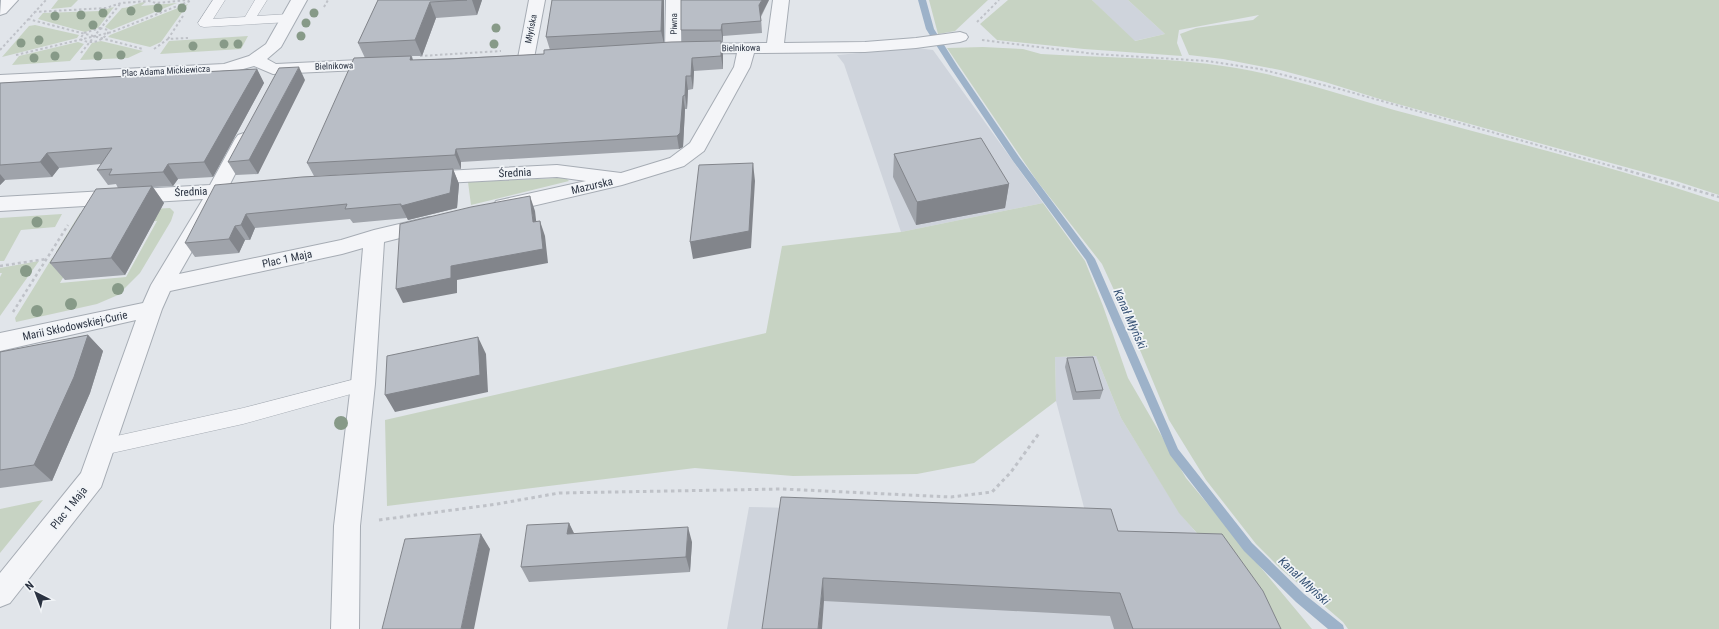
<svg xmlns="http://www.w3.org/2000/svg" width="1719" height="629" font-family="'Roboto Condensed',sans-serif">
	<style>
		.built { fill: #cfd4dc }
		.green { fill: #c7d3c3 }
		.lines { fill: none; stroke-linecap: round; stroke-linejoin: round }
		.stream { fill: #9db2c9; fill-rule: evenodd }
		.service-casing { stroke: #a6acb4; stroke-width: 1 }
		.minor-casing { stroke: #a6acb4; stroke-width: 2 }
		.path-far2 { stroke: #bfc2c8; stroke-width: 2; stroke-dasharray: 2.5 2.5; stroke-linecap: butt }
		.path-far1 { stroke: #bfc2c8; stroke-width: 2.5; stroke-dasharray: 3 3; stroke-linecap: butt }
		.path { stroke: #bfc2c8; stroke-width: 3; stroke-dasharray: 3.5 3.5; stroke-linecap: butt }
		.service { fill: #f4f5f8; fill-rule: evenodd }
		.minor { fill: #f4f5f8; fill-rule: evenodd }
		.tree { fill: #879a88 }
		.wall { fill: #9fa3aa }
		.shaded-wall { fill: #82858b }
		.building { fill: #b9bec6; stroke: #82858b }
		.labels { text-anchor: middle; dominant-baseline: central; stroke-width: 3.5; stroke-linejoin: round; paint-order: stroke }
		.far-street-label { font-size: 9px; fill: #2a3241; stroke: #f1f4f7 }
		.street-label { font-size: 11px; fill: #2a3241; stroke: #f1f4f7 }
		.water-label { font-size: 12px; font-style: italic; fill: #355174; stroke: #f1f4f7 }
	</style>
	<rect width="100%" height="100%" fill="#e1e5ea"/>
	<path class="built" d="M 1092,0 L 1128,0 L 1165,34 L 1134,41 Z
		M 917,48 L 933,50 L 1043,203 L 901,232 L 844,64 L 837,55 Z
		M 1096,356 L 1121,418 L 1179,512 L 1276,629 L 727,629 L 749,507 L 1086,515 L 1056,401 L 1055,357 Z"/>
	<path class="green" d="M 58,0 L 78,0 L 71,7 L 51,9 Z
		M 929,0 L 988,0 L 955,31 L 938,34 Z
		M 1008,0 L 1092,0 L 1135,41 L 1165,34 L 1128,0 L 1719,0 L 1719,195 L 1676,181 L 1383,100 L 1325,82 L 1280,70 L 1223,59 L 1189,55 L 1180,34 L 1196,28 L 1253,20 L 1259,15 L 1179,30 L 1177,43 L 1182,56 L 1084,49 L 997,40 L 980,24 Z
		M 146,2 L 141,6 L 177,3 L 111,30 L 105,27 L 122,8 C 131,8 137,2 146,2 Z
		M 188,4 L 161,42 L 150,47 L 108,37 L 110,35 Z
		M 114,7 L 98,28 L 85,32 L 38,19 L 43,13 L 99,11 Z
		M 35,25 L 79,35 L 77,38 L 2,57 L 29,26 Z
		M 248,36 L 241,49 L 160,54 L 169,41 Z
		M 101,41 L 143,51 L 128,58 L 80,60 L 92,43 Z
		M 78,42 L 84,44 L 70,61 L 12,65 L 19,56 Z
		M 983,47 L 1023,49 L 1041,54 C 1104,58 1168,57 1230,67 C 1293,77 1352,99 1413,115 C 1515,143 1618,168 1719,202 L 1719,629 L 1348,629 L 1343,622 L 1280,568 L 1256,544 L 1206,480 L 1169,420 L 1125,314 L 1102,264 L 1037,181 L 947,48 Z
		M 559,178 L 566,178 L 569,181 L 471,205 L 468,182 Z
		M 1043,203 L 1085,261 L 1103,306 L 1128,378 L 1186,478 L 1312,629 L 1276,629 L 1269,614 L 1179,513 L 1121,418 L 1096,356 L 1055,357 L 1056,401 L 974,463 L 917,474 L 793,476 L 695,468 L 387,506 L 385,420 L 766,333 L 782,246 L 901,232 Z
		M 170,208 L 174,212 L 171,221 L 140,273 L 118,295 L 97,304 L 16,322 L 15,318 L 52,258 L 76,255 L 60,283 L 126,277 L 157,221 L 95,226 L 80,250 L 56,252 L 80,213 Z
		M 62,214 L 55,227 L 21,230 L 4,261 L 0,261 L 0,218 Z
		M 39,261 L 0,316 L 0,277 L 2,273 L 0,273 L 0,268 Z
		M 43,500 L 0,553 L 0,509 Z"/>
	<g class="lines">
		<path class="stream" d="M 918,0 L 926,0 L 934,29 L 958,67 L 1019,157 L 1095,259 L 1178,449 L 1252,543 L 1304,594 L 1343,625 L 1344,629 L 1328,629 L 1296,602 L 1244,551 L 1170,455 L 1086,260 L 1013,161 L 950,67 L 926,29 Z"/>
		<g class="service-casing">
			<path id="service" d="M 213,0 L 225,0 L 213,19 L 245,17 L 255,0 L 267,0 L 257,16 L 289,14 L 293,15 L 295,18 L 293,21 L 289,22 L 204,27 L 200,26 L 198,23 Z
				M 363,377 L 369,379 L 372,384 L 369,389 L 243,424 L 103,455 L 96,453 L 93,447 L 96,441 L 103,439 L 243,408 Z"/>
		</g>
		<g class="minor-casing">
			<path id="minor" d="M 1,0 L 18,0 L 6,13 L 0,15 Z
				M 291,0 L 307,0 L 281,47 L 267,59 L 276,64 L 381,59 L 387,60 L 389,64 L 387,68 L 381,69 L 273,74 L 254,66 L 225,74 L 0,85 L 0,75 L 224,64 L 249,56 L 266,44 Z
				M 529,0 L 545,0 L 534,58 L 532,62 L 526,63 L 520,62 L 518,58 Z
				M 666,0 L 682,0 L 681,49 L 679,52 L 673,54 L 667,52 L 665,49 Z
				M 773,0 L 789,0 L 784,43 L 865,42 L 916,38 L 960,32 L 966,34 L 968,37 L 966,40 L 960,42 L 916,48 L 865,52 L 754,53 L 750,67 L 704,151 L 684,166 L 622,185 L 503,213 L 496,211 L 493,206 L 496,201 L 586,181 L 557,177 L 426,184 L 419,182 L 416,178 L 419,174 L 426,172 L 557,165 L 621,173 L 670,158 L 690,143 L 734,67 L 737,53 L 693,54 L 687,52 L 685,49 L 687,46 L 693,44 L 767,43 Z
				M 244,133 L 250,135 L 253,139 L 230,184 L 242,184 L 249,186 L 252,190 L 249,194 L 223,197 L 179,274 L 341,240 L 374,230 L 429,217 L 436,219 L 439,224 L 436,229 L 384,242 L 375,384 L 360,526 L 359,629 L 331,629 L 334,526 L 351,384 L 363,248 L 342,254 L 170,291 L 162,309 L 101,487 L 10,603 L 0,607 L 0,573 L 81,473 L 136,320 L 0,351 L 0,333 L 143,303 L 151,285 L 203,199 L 0,211 L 0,197 L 210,185 L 235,139 L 238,135 Z"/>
		</g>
		<path class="path-far2" d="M 324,7 L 328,0
			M 34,12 L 106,8 L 121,3 L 149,1 L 156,3 L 189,0
			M 28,19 L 143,49
			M 977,22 L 999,0
			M 100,28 L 108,30 L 108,33 C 101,42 90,45 80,39 L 84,33 Z
			M 168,39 L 183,16
			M 982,40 L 1095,54 L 1207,61 L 1260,69 L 1343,90 L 1622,169
			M 154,49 L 168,39 L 188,38
			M 0,50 L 46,0
			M 81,53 L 120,4
			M 16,55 L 112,32 L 190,1
			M 420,56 L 501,51"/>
		<path class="path-far1" d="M 1619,168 L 1719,197
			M 0,266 L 46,259
			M 13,312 L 68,225"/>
		<path class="path" d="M 379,520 L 497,504 L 559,493 L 782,489 L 951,497 L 992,492 L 1011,472 L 1040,432"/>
		<use href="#service" class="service"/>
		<use href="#minor" class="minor"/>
	</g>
	<g class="tree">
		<circle cx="158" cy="8" r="4.5"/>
		<circle cx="182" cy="8" r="4.5"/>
		<circle cx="131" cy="11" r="4.5"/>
		<circle cx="103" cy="13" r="4.5"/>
		<circle cx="314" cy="13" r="4.5"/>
		<circle cx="81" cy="15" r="4.5"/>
		<circle cx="55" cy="16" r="4.5"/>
		<circle cx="306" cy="23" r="4.5"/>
		<circle cx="93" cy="25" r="4.5"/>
		<circle cx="496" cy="28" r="4.5"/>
		<circle cx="301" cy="36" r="4.5"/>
		<circle cx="39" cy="40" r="4.5"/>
		<circle cx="21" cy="43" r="4.5"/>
		<circle cx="224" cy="44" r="4.5"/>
		<circle cx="238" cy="44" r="4.5"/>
		<circle cx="494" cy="44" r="4.5"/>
		<circle cx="193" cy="46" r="4.5"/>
		<circle cx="121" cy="55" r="4.5"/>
		<circle cx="55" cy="56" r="4.5"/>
		<circle cx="98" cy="56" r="4.5"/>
		<circle cx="34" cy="58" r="4.5"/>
		<circle cx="37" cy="222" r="5.5"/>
		<circle cx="26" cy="271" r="6"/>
		<circle cx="118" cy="289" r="6"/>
		<circle cx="71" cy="304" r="6"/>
		<circle cx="37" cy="311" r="6"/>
		<circle cx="341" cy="423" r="7"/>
	</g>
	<path class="wall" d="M 378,0 L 482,0 L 477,15 L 436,18 L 422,56 L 412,56 L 413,60 L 544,54 L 550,50 L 546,37 L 552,0 L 664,0 L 664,43 L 682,42 L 681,30 L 769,0 L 761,17 L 762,33 L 723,36 L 723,42 L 721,42 L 723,55 L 723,69 L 694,71 L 693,89 L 688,90 L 687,109 L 685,109 L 683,147 L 679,149 L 461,162 L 461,169 L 314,176 L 307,163 L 365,58 L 358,43 Z
		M 257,69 L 264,83 L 213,177 L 178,179 L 173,186 L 153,187 L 164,203 L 125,275 L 65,280 L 50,263 L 118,188 L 116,184 L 108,185 L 97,170 L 101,164 L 59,168 L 52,177 L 5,180 L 0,185 L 0,83 Z
		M 305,80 L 258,174 L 236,175 L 228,162 Z
		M 894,154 L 1009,184 L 1005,208 L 916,225 L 893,177 Z
		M 453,169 L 459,184 L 457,208 L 408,220 L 407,218 L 353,223 L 350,219 L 255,228 L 250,240 L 245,240 L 239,253 L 195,257 L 185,243 L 302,177 Z
		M 88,335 L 103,351 L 90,393 L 52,481 L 0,488 L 0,352 Z
		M 1067,358 L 1103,390 L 1100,399 L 1073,400 L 1065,367 Z
		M 781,497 L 1118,531 L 1281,629 L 1114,629 L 1110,616 L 824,601 Z
		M 569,523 L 574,533 L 692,542 L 690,572 L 529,582 L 521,567 Z"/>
	<path class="shaded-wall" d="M 472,0 L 482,0 L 477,15 Z
		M 662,0 L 664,0 L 664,44 L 661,31 Z
		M 762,0 L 769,0 L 760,17 L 759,5 Z
		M 430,2 L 436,18 L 422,56 L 415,40 Z
		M 722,24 L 723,36 L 723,42 L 721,30 Z
		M 721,41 L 723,55 L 723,69 L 721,56 Z
		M 411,56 L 417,69 L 410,60 Z
		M 692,58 L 694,71 L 693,89 L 691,76 Z
		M 299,67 L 305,80 L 258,174 L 249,160 Z
		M 257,69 L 264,83 L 213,177 L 204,162 Z
		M 686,76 L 688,90 L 687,109 L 685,95 Z
		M 683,96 L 685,109 L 683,147 L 679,149 L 677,136 Z
		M 456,149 L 461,162 L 461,169 L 455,155 Z
		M 47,153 L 59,168 L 52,177 L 40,162 Z
		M 753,163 L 755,181 L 751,248 L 693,259 L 690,242 Z
		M 168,164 L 178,179 L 173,186 L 163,172 Z
		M 453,169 L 459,184 L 457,208 L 408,220 L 401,206 Z
		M 0,174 L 5,180 L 0,185 Z
		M 1009,184 L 1005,208 L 916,225 L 917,202 Z
		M 152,186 L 164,203 L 125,275 L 111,258 Z
		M 530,196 L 535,211 L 538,237 L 533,222 Z
		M 246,214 L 255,228 L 250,240 L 241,225 Z
		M 540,221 L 545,236 L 548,263 L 457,280 L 457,293 L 403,303 L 396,289 L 451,266 Z
		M 235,226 L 245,240 L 239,253 L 229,239 Z
		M 88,335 L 103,351 L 90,393 L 52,481 L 34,465 Z
		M 478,337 L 486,354 L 488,392 L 395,412 L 385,395 Z
		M 569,523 L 576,538 L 567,534 Z
		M 688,527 L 692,542 L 690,572 L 686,557 Z
		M 481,534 L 490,549 L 474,629 L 461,629 Z
		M 823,578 L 824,601 L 822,629 L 818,629 Z"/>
	<path class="building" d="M 378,0 L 467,0 L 430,2 L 415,40 L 358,43 Z
		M 552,0 L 662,0 L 661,31 L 546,37 Z
		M 681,0 L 762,0 L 759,5 L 761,21 L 722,24 L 721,30 L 681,30 Z
		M 721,41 L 721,56 L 692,58 L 691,76 L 686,76 L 685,95 L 683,96 L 680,133 L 677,136 L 456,149 L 455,155 L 307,163 L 354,58 L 411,56 L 410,60 L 449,59 L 544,54 L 544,50 L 671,42 Z
		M 299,67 L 249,160 L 228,162 L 279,68 Z
		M 257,69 L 204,162 L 168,164 L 163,172 L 109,175 L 112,169 L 97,170 L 112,148 L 47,153 L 40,162 L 0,165 L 0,83 Z
		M 981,138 L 1009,184 L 917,202 L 894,154 Z
		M 753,163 L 749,231 L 690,242 L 699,165 Z
		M 453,169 L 450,193 L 401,206 L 401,204 L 345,209 L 347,204 L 246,214 L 241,225 L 235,226 L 229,239 L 185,243 L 215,185 L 302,177 Z
		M 152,186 L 111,258 L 50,263 L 96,189 Z
		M 530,196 L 533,222 L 540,221 L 543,249 L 451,266 L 451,278 L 396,289 L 400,224 L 471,207 Z
		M 88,335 L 74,377 L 34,465 L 0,470 L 0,352 Z
		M 478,337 L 480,375 L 385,395 L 387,356 Z
		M 1093,357 L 1103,390 L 1076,392 L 1067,358 Z
		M 781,497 L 1111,509 L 1118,531 L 1222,534 L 1263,591 L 1281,629 L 1133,629 L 1120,593 L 823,578 L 818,629 L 762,629 Z
		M 569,523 L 567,534 L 688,527 L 686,557 L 521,567 L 527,525 Z
		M 481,534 L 461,629 L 382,629 L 405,539 Z"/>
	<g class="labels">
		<g class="far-street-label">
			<text transform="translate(674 24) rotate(-89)">Piwna</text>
			<text transform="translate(531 29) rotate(-79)">Młyńska</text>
			<text transform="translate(741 48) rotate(-1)">Bielnikowa</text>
			<text transform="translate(334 66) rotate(-2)">Bielnikowa</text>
			<text transform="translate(166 71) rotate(-3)">Plac Adama Mickiewicza</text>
		</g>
		<g class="street-label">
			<text transform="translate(515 173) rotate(-3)">Średnia</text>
			<text transform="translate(592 186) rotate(-13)">Mazurska</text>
			<text transform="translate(191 192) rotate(-3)">Średnia</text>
			<text transform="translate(287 259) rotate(-12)">Plac 1 Maja</text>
			<text transform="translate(75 326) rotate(-12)">Marii Skłodowskiej-Curie</text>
			<text transform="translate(69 508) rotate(-51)">Plac 1 Maja</text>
		</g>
		<g class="water-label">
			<text transform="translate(1130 319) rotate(66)">Kanał Młyński</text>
			<text transform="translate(1304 581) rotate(43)">Kanał Młyński</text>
		</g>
	</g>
	<g transform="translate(36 593) rotate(318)" stroke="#f1f4f7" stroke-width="3" paint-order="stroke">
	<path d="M0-3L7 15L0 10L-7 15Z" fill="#2a3241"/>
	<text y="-6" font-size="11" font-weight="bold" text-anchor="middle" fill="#2a3241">N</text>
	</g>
</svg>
